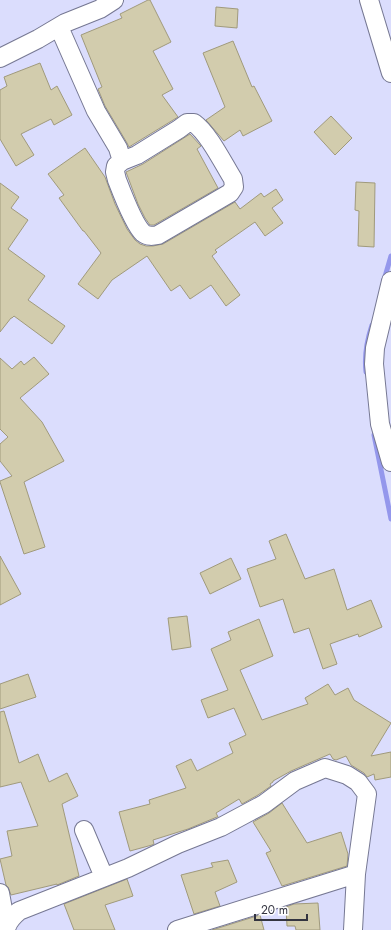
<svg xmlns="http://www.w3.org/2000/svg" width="391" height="930" font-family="Jost,sans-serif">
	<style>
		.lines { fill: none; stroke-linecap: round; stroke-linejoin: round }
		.stream { stroke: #9497ec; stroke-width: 5 }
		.building { fill: #d2ccad; stroke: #a09a7c }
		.street-casing { stroke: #767893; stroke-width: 20 }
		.street { stroke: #fff; stroke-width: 18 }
	</style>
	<rect width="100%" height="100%" fill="#dbddfd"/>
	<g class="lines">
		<path class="stream" d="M 384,280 L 391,256
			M 366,372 C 364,355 367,340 372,325
			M 374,435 L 391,519"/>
	</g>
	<path class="building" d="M 148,0 L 150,0 L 171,42 L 153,51 L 173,89 L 162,95 L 178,117 L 129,147 L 127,143 L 105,106 L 98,89 L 102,87 L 81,35 L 122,18 L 120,14 Z
		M 216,7 L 238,9 L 237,28 L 215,26 Z
		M 233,41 L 252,87 L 254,86 L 272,121 L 243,136 L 240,130 L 224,141 L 206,120 L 225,107 L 203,53 Z
		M 40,63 L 51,90 L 57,86 L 72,115 L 54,125 L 51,119 L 21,134 L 34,155 L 16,166 L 0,139 L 0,90 L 7,86 L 4,77 Z
		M 331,116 L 352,138 L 335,155 L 314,132 Z
		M 190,134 L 201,146 L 197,149 L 218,188 L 154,225 L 150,225 L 145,218 L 138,204 L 126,172 L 143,164 Z
		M 85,148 L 105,177 L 115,204 L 127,229 L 135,240 L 140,244 L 146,246 L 153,246 L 163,244 L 235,202 L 240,209 L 261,193 L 264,197 L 276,189 L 283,200 L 272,208 L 283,223 L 265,236 L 255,222 L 215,250 L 217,252 L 212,256 L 240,295 L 226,306 L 211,285 L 190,299 L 180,285 L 171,291 L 147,256 L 112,280 L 98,299 L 78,284 L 101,253 L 84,231 L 83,231 L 59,198 L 64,195 L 48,174 Z
		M 356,182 L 375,183 L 374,247 L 358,246 L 359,211 L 355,210 Z
		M 0,183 L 19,197 L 11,208 L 28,220 L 8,249 L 45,276 L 28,300 L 65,326 L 52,344 L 14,316 L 12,318 L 11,318 L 0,332 Z
		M 34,357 L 49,374 L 20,398 L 42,422 L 64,461 L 24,482 L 45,547 L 24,554 L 0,482 L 0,481 L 12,476 L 0,461 L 0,444 L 8,437 L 0,429 L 0,358 L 12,369 L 21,361 L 24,365 Z
		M 286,534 L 305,579 L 334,569 L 347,610 L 371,600 L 382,627 L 359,637 L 358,634 L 330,644 L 337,664 L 323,669 L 309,628 L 294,633 L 283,599 L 260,607 L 247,569 L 276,559 L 269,541 Z
		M 0,556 L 21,594 L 0,605 Z
		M 231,558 L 241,579 L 210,594 L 200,573 Z
		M 187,616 L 191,647 L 172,650 L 168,618 Z
		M 259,619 L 273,656 L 240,670 L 262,720 L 308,704 L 305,698 L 328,684 L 335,695 L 348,688 L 354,700 L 391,723 L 371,756 L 391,752 L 391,777 L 375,780 L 374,774 L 367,777 L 364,773 L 351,765 L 346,756 L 336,760 L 333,759 L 330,754 L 291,771 L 273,781 L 273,782 L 270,784 L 271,786 L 258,795 L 242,804 L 239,799 L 216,813 L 218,817 L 217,817 L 188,829 L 153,840 L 154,844 L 152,845 L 130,851 L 119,812 L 150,804 L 149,800 L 186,788 L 176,766 L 191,759 L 197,771 L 233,753 L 229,743 L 246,735 L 234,708 L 208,718 L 201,700 L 228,690 L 211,649 L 231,640 L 228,632 Z
		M 28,674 L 36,697 L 0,709 L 0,684 Z
		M 4,711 L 19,763 L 38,754 L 49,782 L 67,773 L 78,796 L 62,804 L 79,876 L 57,885 L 57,884 L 11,895 L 8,887 L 6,885 L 0,859 L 12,856 L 7,831 L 38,826 L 21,782 L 0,787 L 0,712 Z
		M 282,803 L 307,843 L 341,832 L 348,854 L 347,866 L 282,886 L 266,853 L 271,851 L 253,822 L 269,813 Z
		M 228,860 L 237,882 L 215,892 L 220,906 L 194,914 L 181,875 L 213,867 L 211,863 Z
		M 127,879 L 133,896 L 105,905 L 115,930 L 74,930 L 64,904 Z
		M 318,903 L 320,930 L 296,930 L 295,926 L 287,926 L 286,907 L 294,904 Z
		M 260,915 L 264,930 L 212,930 Z"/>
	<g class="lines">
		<g class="street-casing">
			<path id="street" d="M 369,0 L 391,73
				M 59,27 L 96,111 L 118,148 L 122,161
				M 0,58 L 38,39 L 65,23 L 100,9 L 114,0
				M 187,123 L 194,123 C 209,134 223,163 233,179 L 234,187 L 230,193 L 158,235 C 153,236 148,237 143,233 C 134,225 122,193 117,180 L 115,172 L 116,166 L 122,161 L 137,155 L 179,129 Z
				M 391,281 L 375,348 L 374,364 L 380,424 L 391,462
				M 84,830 L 104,877
				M 0,893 L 6,926
				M 6,930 C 7,922 13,916 19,911 L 128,868 L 178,844 L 221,827 L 264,804 L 295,781 L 325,768 L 347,775 L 358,782 L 367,794 L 356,874 L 353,930
				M 177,930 L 356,874"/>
		</g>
		<use href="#street" class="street"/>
	</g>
	<path d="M255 914v6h52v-6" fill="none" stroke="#333440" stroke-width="2"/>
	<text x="261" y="914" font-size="12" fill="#333440" stroke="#ffffff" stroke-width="3" paint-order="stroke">20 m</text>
</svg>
